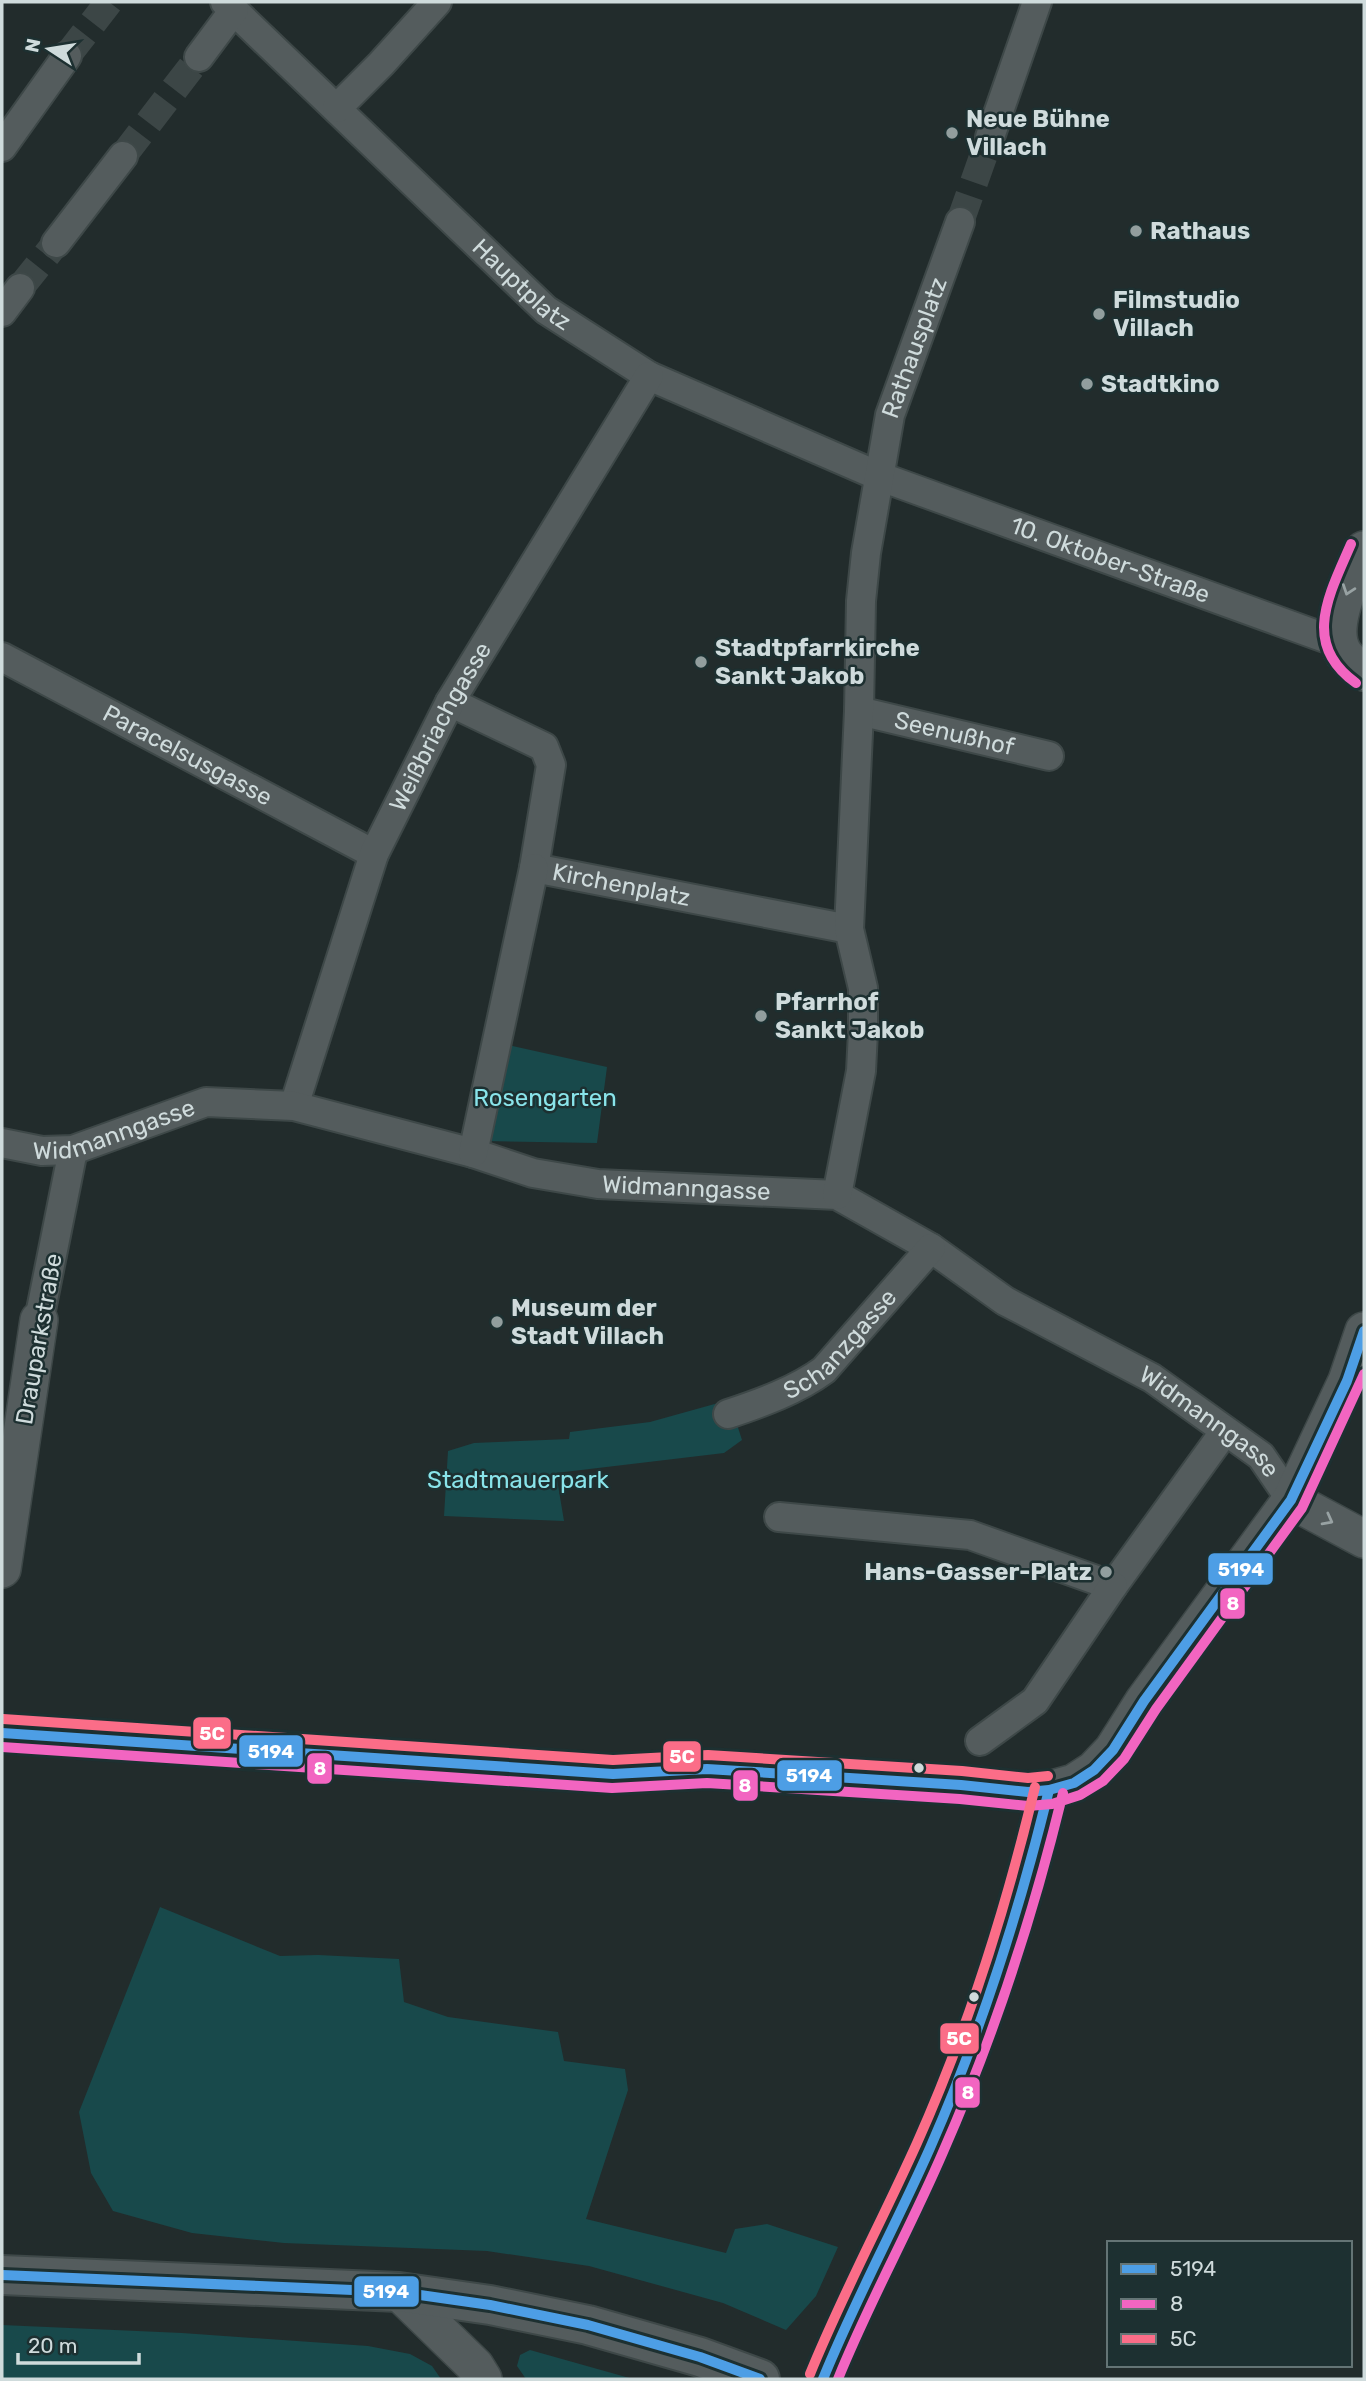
<svg xmlns="http://www.w3.org/2000/svg" width="1366" height="2381" font-family="Rubik,sans-serif">
	<style>
		.green { fill: #18494b }
		.lines { fill: none; stroke-linecap: round; stroke-linejoin: round }
		.pedestrian-tunnel { stroke: #3c4646; stroke-width: 28; stroke-dasharray: 28 14; stroke-linecap: butt }
		.pedestrian-casing { stroke: #3e4848; stroke-width: 32 }
		.minor-casing { stroke: #3e4848; stroke-width: 40 }
		.secondary-casing { stroke: #3e4848; stroke-width: 42 }
		.pedestrian { stroke: #545c5d; stroke-width: 28 }
		.minor { stroke: #545c5d; stroke-width: 37 }
		.secondary { stroke: #545c5d; stroke-width: 38 }
		.bus-1-casing { stroke: #1d3031; stroke-width: 16 }
		.bus-2-casing { stroke: #1d3031; stroke-width: 16 }
		.bus-3-casing { stroke: #1d3031; stroke-width: 16 }
		.bus-1 { stroke: #4d9ee5; stroke-width: 10 }
		.bus-2 { stroke: #f265c1; stroke-width: 10 }
		.bus-3 { stroke: #fb6d88; stroke-width: 10 }
		.oneway { stroke: #98a2a3 }
		.poi-dot { fill: #929e9e; stroke: #1d3031; stroke-width: 2.5 }
		.bus-dot { fill: #cfdbdc; stroke: #1d3031; stroke-width: 2.5 }
		.labels { text-anchor: middle; dominant-baseline: central; stroke-width: 5; stroke-linejoin: round; paint-order: stroke }
		.poi-label { font-size: 24px; font-weight: bold; fill: #cfdbdc; stroke: #1d3031; text-anchor: start }
		.street-label { font-size: 24px; fill: #cfdbdc; stroke: #1d3031 }
		.park-label { font-size: 24px; fill: #89e4ea; stroke: #1d3031 }
		.line-badge { stroke: #1d3031; stroke-width: 2.5 }
		.badge-label { font-size: 19px; text-anchor: middle; font-weight: bold; fill: #fff }
	</style>
	<rect width="100%" height="100%" fill="#222c2c"/>
	<path class="green" d="M 504,1044 L 607,1067 L 597,1143 L 485,1141 Z
		M 729,1400 L 742,1440 L 724,1453 L 556,1473 L 564,1521 L 444,1516 L 448,1451 L 474,1443 L 569,1439 L 570,1432 L 650,1422 Z
		M 160,1907 L 280,1956 L 318,1955 L 399,1959 L 404,2002 L 448,2017 L 558,2032 L 564,2061 L 625,2069 L 628,2090 L 586,2219 L 726,2253 L 735,2229 L 767,2224 L 838,2247 L 816,2296 L 786,2330 L 723,2303 L 589,2266 L 487,2251 L 284,2243 L 192,2233 L 113,2211 L 91,2173 L 79,2112 Z
		M 2,2325 L 182,2333 L 368,2346 L 410,2354 L 432,2366 L 441,2379 L 2,2379 Z
		M 530,2350 L 633,2379 L 526,2379 L 517,2366 L 520,2355 Z"/>
	<g class="lines">
		<path class="pedestrian-tunnel" d="M 67,56 L 109,2
			M 123,156 L 199,57
			M 960,222 L 990,137
			M 20,288 L 56,243"/>
		<g class="pedestrian-casing">
			<g id="pedestrian">
				<path id="s1" d="M 225,2 L 546,310 L 649,376 L 881,477 L 1339,643"/>
				<path d="M 199,57 L 234,10"/>
				<path d="M 337,108 L 381,64 L 437,2"/>
				<path d="M 990,137 L 1037,2"/>
				<path d="M 2,147 L 67,56"/>
				<path d="M 56,243 L 123,156"/>
				<path d="M 2,312 L 20,288"/>
				<path id="s2" d="M 2,657 L 374,854"/>
				<path id="s3" d="M 450,702 L 544,747 L 551,765 L 534,868 L 849,929"/>
				<path id="s4" d="M 859,711 L 1049,756"/>
				<path id="s5" d="M 294,1106 L 374,854 L 450,702 L 649,376"/>
				<path id="s6" d="M 2,1143 L 42,1151 L 73,1150 L 206,1102 L 294,1106 L 473,1153 L 533,1173 L 598,1184 L 837,1195 L 931,1248 L 1005,1301 L 1152,1378 L 1261,1456 L 1291,1500"/>
				<path d="M 473,1153 L 534,868"/>
				<path id="s7" d="M 837,1195 L 861,1071 L 863,1032 L 863,988 L 849,929 L 859,711 L 861,601 L 866,553 L 890,415 L 960,222"/>
				<path d="M 39,1320 L 73,1150"/>
				<path id="s8" d="M 728,1414 C 761,1403 797,1390 824,1370 L 931,1248"/>
				<path d="M 779,1517 L 970,1535 L 1113,1586 L 1225,1431"/>
				<path d="M 980,1741 L 1035,1701 L 1113,1586"/>
			</g>
		</g>
		<g class="minor-casing">
			<path id="minor" d="M 1364,550 C 1353,576 1326,628 1344,654 C 1349,661 1357,667 1364,672
				M 1291,1500 L 1364,1539
				M 2,1569 L 39,1320
				M 2,1733 L 613,1774 L 707,1769 L 961,1785 L 1028,1792 L 1049,1790 L 1074,1783 L 1094,1770 L 1113,1750 L 1144,1701 L 1291,1500 L 1347,1381 L 1364,1331
				M 399,2292 L 475,2366 L 483,2379
				M 823,2379 C 853,2300 895,2225 930,2148 C 980,2033 1021,1912 1049,1790"/>
		</g>
		<g class="secondary-casing">
			<path id="secondary" d="M 2,2275 L 399,2292 L 490,2305 L 588,2325 L 700,2357 L 760,2379"/>
		</g>
		<use href="#pedestrian" class="pedestrian"/>
		<use href="#minor" class="minor"/>
		<use href="#secondary" class="secondary"/>
		<g class="bus-1-casing">
			<path id="bus-1" d="M 2,1733 L 613,1774 L 707,1769 L 961,1785 L 1028,1792 L 1049,1790 L 1074,1783 L 1094,1770 L 1113,1750 L 1144,1701 L 1291,1500 L 1347,1381 L 1364,1331
				M 2,2275 L 399,2292 L 490,2305 L 588,2325 L 700,2357 L 760,2379
				M 823,2379 C 855,2300 896,2225 930,2148 C 981,2032 1019,1912 1049,1790"/>
		</g>
		<g class="bus-2-casing">
			<path id="bus-2" d="M 1351,544 C 1329,595 1301,644 1356,683
				M 2,1747 L 612,1788 L 707,1783 L 960,1799 L 1028,1806 L 1052,1804 L 1080,1795 L 1103,1781 L 1124,1759 L 1156,1709 L 1302,1508 L 1364,1374
				M 838,2379 C 869,2302 910,2229 943,2152 C 994,2036 1033,1916 1063,1793"/>
		</g>
		<g class="bus-3-casing">
			<path id="bus-3" d="M 3,1719 L 613,1760 L 708,1755 L 962,1771 L 1028,1778 L 1048,1776
				M 810,2374 C 842,2295 882,2221 917,2143 C 968,2029 1006,1908 1035,1787"/>
		</g>
		<use href="#bus-1" class="bus-1"/>
		<use href="#bus-2" class="bus-2"/>
		<use href="#bus-3" class="bus-3"/>
	</g>
	<defs><path id="oneway-chevron" d="M-2-3.5L2.5 0L-2 3.5" fill="none" stroke-width="1.6" stroke-linecap="round" stroke-linejoin="round" transform="scale(1.75)"/></defs>
	<g class="oneway">
		<use href="#oneway-chevron" transform="translate(1348 590) rotate(109)"/>
		<use href="#oneway-chevron" transform="translate(1328 1520) rotate(28)"/>
	</g>
	<g class="poi-dot">
		<circle cx="952" cy="133" r="7"/>
		<circle cx="1136" cy="231" r="7"/>
		<circle cx="1099" cy="314" r="7"/>
		<circle cx="1087" cy="384" r="7"/>
		<circle cx="701" cy="662" r="7"/>
		<circle cx="761" cy="1016" r="7"/>
		<circle cx="497" cy="1322" r="7"/>
		<circle cx="1106" cy="1572" r="7"/>
	</g>
	<g class="bus-dot">
		<circle cx="919" cy="1768" r="6"/>
		<circle cx="974" cy="1997" r="6"/>
	</g>
	<g class="labels">
		<g class="poi-label">
			<text x="966" y="119">Neue Bühne<tspan x="966" dy="28">Villach</tspan></text>
			<text x="1150" y="231">Rathaus</text>
			<text x="1113" y="300">Filmstudio<tspan x="1113" dy="28">Villach</tspan></text>
			<text x="1101" y="384">Stadtkino</text>
			<text x="715" y="648">Stadtpfarrkirche<tspan x="715" dy="28">Sankt Jakob</tspan></text>
			<text x="775" y="1002">Pfarrhof<tspan x="775" dy="28">Sankt Jakob</tspan></text>
			<text x="511" y="1308">Museum der<tspan x="511" dy="28">Stadt Villach</tspan></text>
			<text x="1092" y="1572" text-anchor="end">Hans-Gasser-Platz</text>
		</g>
		<g class="street-label">
			<text stroke="none"><textPath href="#s1" startOffset="410">Hauptplatz</textPath></text>
			<text stroke="none"><textPath href="#s7" startOffset="858">Rathausplatz</textPath></text>
			<text stroke="none"><textPath href="#s1" startOffset="1064">10. Oktober-Straße</textPath></text>
			<text stroke="none"><textPath href="#s5" startOffset="408">Weißbriachgasse</textPath></text>
			<text stroke="none"><textPath href="#s4" startOffset="98">Seenußhof</textPath></text>
			<text stroke="none"><textPath href="#s2" startOffset="210">Paracelsusgasse</textPath></text>
			<text stroke="none"><textPath href="#s3" startOffset="317">Kirchenplatz</textPath></text>
			<text stroke="none"><textPath href="#s6" startOffset="116">Widmanngasse</textPath></text>
			<text stroke="none"><textPath href="#s6" startOffset="704">Widmanngasse</textPath></text>
			<text transform="translate(39 1339) rotate(-80)">Drauparkstraße</text>
			<text stroke="none"><textPath href="#s8" startOffset="135">Schanzgasse</textPath></text>
			<text stroke="none"><textPath href="#s6" startOffset="1292">Widmanngasse</textPath></text>
		</g>
		<g class="park-label">
			<text x="545" y="1098">Rosengarten</text>
			<text x="518" y="1480">Stadtmauerpark</text>
		</g>
	</g>
	<g class="line-badge">
		<rect x="1207" y="1552" width="67" height="34" rx="7" fill="#4d9ee5"/>
		<rect x="1219" y="1587" width="27" height="33" rx="7" fill="#f265c1"/>
		<rect x="192" y="1716" width="40" height="34" rx="7" fill="#fb6d88"/>
		<rect x="238" y="1734" width="66" height="34" rx="7" fill="#4d9ee5"/>
		<rect x="662" y="1740" width="40" height="33" rx="7" fill="#fb6d88"/>
		<rect x="306" y="1752" width="27" height="33" rx="7" fill="#f265c1"/>
		<rect x="776" y="1759" width="67" height="33" rx="7" fill="#4d9ee5"/>
		<rect x="732" y="1769" width="27" height="33" rx="7" fill="#f265c1"/>
		<rect x="939" y="2022" width="41" height="33" rx="7" fill="#fb6d88"/>
		<rect x="954" y="2076" width="27" height="33" rx="7" fill="#f265c1"/>
		<rect x="353" y="2275" width="67" height="33" rx="7" fill="#4d9ee5"/>
	</g>
	<g class="badge-label">
		<text x="1241" y="1576">5194</text>
		<text x="1233" y="1610">8</text>
		<text x="212" y="1740">5C</text>
		<text x="271" y="1758">5194</text>
		<text x="682" y="1763">5C</text>
		<text x="320" y="1775">8</text>
		<text x="809" y="1782">5194</text>
		<text x="745" y="1792">8</text>
		<text x="959" y="2045">5C</text>
		<text x="968" y="2099">8</text>
		<text x="386" y="2298">5194</text>
	</g>
	<rect width="1366" height="2381" fill="none" stroke="#cfdbdc" stroke-width="7"/>
	<rect x="1107" y="2241" width="245" height="126" fill="#1d3031" stroke="#647475" stroke-width="2"/>
	<rect x="1121" y="2264" width="35" height="10" fill="#4d9ee5" stroke="#647475" stroke-width="2"/>
	<text x="1170" y="2276" font-size="21" fill="#cfdbdc">5194</text>
	<rect x="1121" y="2299" width="35" height="10" fill="#f265c1" stroke="#647475" stroke-width="2"/>
	<text x="1170" y="2311" font-size="21" fill="#cfdbdc">8</text>
	<rect x="1121" y="2334" width="35" height="10" fill="#fb6d88" stroke="#647475" stroke-width="2"/>
	<text x="1170" y="2346" font-size="21" fill="#cfdbdc">5C</text>
	<g transform="translate(49 49) rotate(282)" stroke="#1d3031" stroke-width="5" paint-order="stroke">
	<path d="M0-5L12 26L0 18L-12 26Z" fill="#cfdbdc"/>
	<text y="-10" font-size="19" font-weight="bold" text-anchor="middle" fill="#cfdbdc">N</text>
	</g>
	<path d="M18 2353v10h121v-10" fill="none" stroke="#cfdbdc" stroke-width="3.5"/>
	<text x="28" y="2353" font-size="21" fill="#cfdbdc" stroke="#1d3031" stroke-width="5" paint-order="stroke">20 m</text>
</svg>
